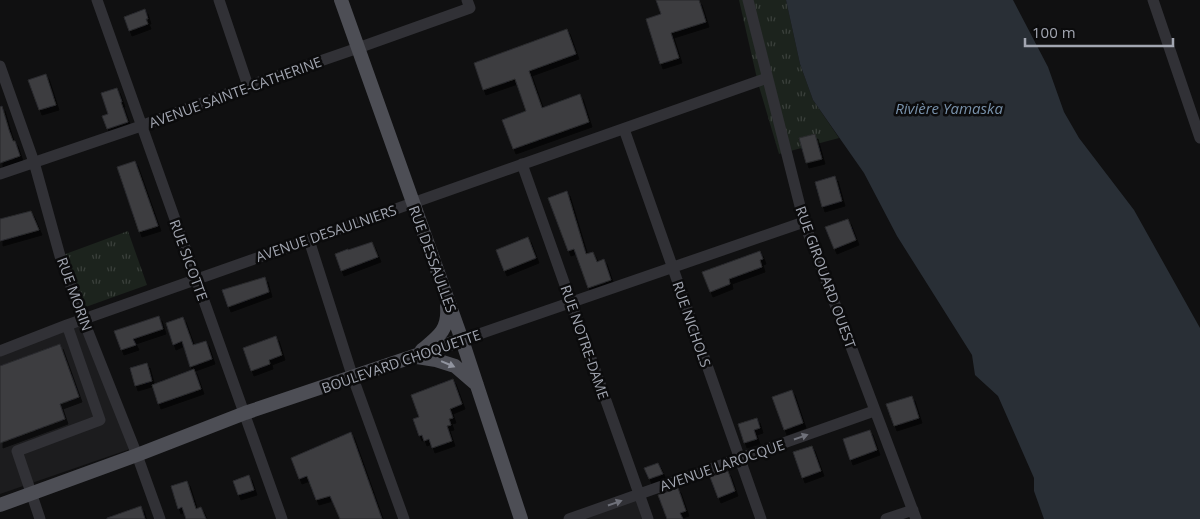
<svg xmlns="http://www.w3.org/2000/svg" width="1200" height="519" font-family="'Open Sans',sans-serif">
	<style>
		.built { fill: #1c1c1e }
		.park { fill: url(#park-tufts) }
		.water { fill: #292f36 }
		.building { fill: #3c3d41; stroke: #2a2a2d; filter: url(#shadow) }
		.lines { fill: none; stroke-linecap: round; stroke-linejoin: round }
		.minor { stroke: #313136; stroke-width: 11 }
		.major { stroke: #4d4e55; stroke-width: 14 }
		.oneway { fill: #91949f }
		.oneway2 { fill: #6f717a }
		.labels { text-anchor: middle; dominant-baseline: central; stroke-width: 5; stroke-linejoin: round; paint-order: stroke }
		.street-label { font-size: 14px; fill: #a2a6b1; stroke: #0b0b0c }
		.water-label { font-size: 15px; font-style: italic; fill: #7992ab; stroke: #0b0b0c }
	</style>
	<defs>
		<pattern id="park-tufts" width="24" height="20" patternUnits="userSpaceOnUse" patternTransform="scale(1.25)"><rect width="24" height="20" fill="#1c231d"/><path d="M3 7l-1-3M5 7V3M7 7l1-3M15 17l-1-3M17 17v-4M19 17l1-3" fill="none" stroke="#3a403b"/></pattern>
		<filter id="shadow"><feDropShadow dx="3" dy="5" stdDeviation="0" flood-color="#0009"/></filter>
	</defs>
	<rect width="100%" height="100%" fill="#101011"/>
	<path class="built" d="M 83,319 L 133,448 L 0,494 L 0,352 Z
		M 639,494 L 648,519 L 569,519 Z"/>
	<path class="park" d="M 739,0 L 786,0 L 800,64 L 813,100 L 839,138 L 779,154 L 758,83 Z
		M 128,231 L 147,285 L 80,309 L 60,256 Z"/>
	<path class="water" d="M 786,0 L 1013,0 L 1048,67 L 1064,112 L 1079,138 L 1134,210 L 1200,328 L 1200,519 L 1044,519 L 1034,491 L 1034,478 L 998,396 L 975,375 L 972,355 L 897,236 L 864,173 L 813,100 L 800,64 Z"/>
	<path class="building" d="M 656,0 L 699,0 L 706,22 L 671,33 L 679,58 L 660,64 L 646,19 L 661,14 Z
		M 145,9 L 148,19 L 146,19 L 148,24 L 129,31 L 124,17 Z
		M 567,29 L 576,54 L 529,71 L 542,108 L 580,94 L 589,122 L 513,149 L 502,120 L 526,111 L 515,79 L 483,90 L 474,63 Z
		M 46,74 L 56,105 L 39,110 L 28,80 Z
		M 117,88 L 122,102 L 121,102 L 128,122 L 107,129 L 102,116 L 108,114 L 101,93 Z
		M 2,106 L 9,130 L 13,141 L 15,141 L 20,156 L 0,163 L 0,107 Z
		M 815,134 L 822,159 L 806,163 L 799,138 Z
		M 135,161 L 158,226 L 139,232 L 117,167 Z
		M 835,176 L 842,201 L 822,207 L 815,182 Z
		M 567,191 L 586,254 L 593,252 L 597,262 L 604,259 L 611,280 L 588,288 L 574,249 L 568,251 L 548,198 Z
		M 31,211 L 39,230 L 0,241 L 0,219 Z
		M 848,219 L 856,240 L 834,249 L 825,227 Z
		M 528,237 L 536,258 L 504,271 L 496,250 Z
		M 372,242 L 378,257 L 341,271 L 335,254 L 348,249 L 348,250 Z
		M 760,251 L 763,259 L 760,260 L 762,267 L 729,279 L 730,284 L 710,292 L 702,272 Z
		M 265,277 L 269,292 L 228,307 L 222,290 Z
		M 159,316 L 163,329 L 133,339 L 136,345 L 121,350 L 114,331 Z
		M 183,317 L 193,345 L 206,341 L 212,359 L 190,367 L 182,341 L 173,345 L 166,323 Z
		M 276,336 L 282,355 L 269,360 L 270,364 L 251,371 L 243,348 Z
		M 60,344 L 79,397 L 60,404 L 65,419 L 0,443 L 0,366 Z
		M 147,363 L 152,381 L 135,386 L 130,368 Z
		M 194,369 L 201,389 L 158,404 L 152,385 Z
		M 453,379 L 462,404 L 450,409 L 453,418 L 449,419 L 451,425 L 447,426 L 452,441 L 432,448 L 429,439 L 424,441 L 422,435 L 419,436 L 413,419 L 419,417 L 411,395 Z
		M 792,390 L 803,423 L 784,430 L 772,397 Z
		M 912,396 L 919,418 L 894,426 L 886,404 Z
		M 757,418 L 760,428 L 754,430 L 757,439 L 744,443 L 738,424 Z
		M 870,430 L 877,450 L 850,460 L 843,439 Z
		M 351,432 L 382,519 L 340,519 L 330,496 L 316,500 L 307,476 L 299,479 L 291,458 Z
		M 812,446 L 821,471 L 802,478 L 793,452 Z
		M 658,463 L 663,474 L 649,479 L 644,468 Z
		M 728,471 L 735,491 L 718,498 L 710,477 Z
		M 249,475 L 254,490 L 238,495 L 233,481 Z
		M 187,481 L 196,509 L 201,507 L 206,519 L 186,519 L 182,507 L 178,509 L 171,486 Z
		M 678,488 L 686,511 L 680,513 L 683,519 L 667,519 L 658,495 Z
		M 141,506 L 145,519 L 107,519 L 107,518 Z"/>
	<g class="lines">
		<path class="minor" d="M 97,0 C 157,173 221,346 282,519
			M 219,0 L 248,86
			M 748,0 L 804,222 L 916,519
			M 1153,0 L 1200,138
			M 0,66 L 34,162 L 60,256 L 83,319 L 137,455 L 160,519
			M 624,129 L 761,519
			M 522,164 L 648,519
			M 0,174 L 141,126 L 248,86 L 358,48 L 470,8 L 467,0
			M 309,240 L 353,378 L 404,519
			M 462,340 L 804,222
			M 0,351 L 67,325 L 767,78
			M 40,519 L 17,451 L 100,420 L 67,325
			M 569,519 L 874,411
			M 886,519 L 913,510"/>
		<path class="major" d="M 341,0 L 462,340 L 521,519
			M 422,350 C 438,337 449,330 447,307
			M 417,357 L 436,360 L 455,366 L 477,385
			M 0,505 L 137,455 L 245,413 L 462,340"/>
	</g>
	<defs><path id="oneway-solid" d="M-6-.8H1V-3.2L6.5 0L1 3.2V.8H-6Z" transform="scale(1.25)"/></defs>
	<use class="oneway" href="#oneway-solid" transform="translate(448 364) rotate(23)"/>
	<g class="oneway2">
		<use href="#oneway-solid" transform="translate(801 437) rotate(-19)"/>
		<use href="#oneway-solid" transform="translate(615 503) rotate(-19)"/>
	</g>
	<g class="labels">
		<g class="street-label">
			<text transform="translate(235 92) rotate(-20)">AVENUE SAINTE-CATHERINE</text>
			<text transform="translate(326 233) rotate(-19)">AVENUE DESAULNIERS</text>
			<text transform="translate(433 259) rotate(70)">RUE DESSAULLES</text>
			<text transform="translate(189 260) rotate(70)">RUE SICOTTE</text>
			<text transform="translate(826 277) rotate(70)">RUE GIROUARD OUEST</text>
			<text transform="translate(75 294) rotate(70)">RUE MORIN</text>
			<text transform="translate(692 324) rotate(71)">RUE NICHOLS</text>
			<text transform="translate(585 342) rotate(71)">RUE NOTRE-DAME</text>
			<text transform="translate(401 361) rotate(-19)">BOULEVARD CHOQUETTE</text>
			<text transform="translate(722 465) rotate(-19)">AVENUE LAROCQUE</text>
		</g>
		<g class="water-label">
			<text x="949" y="108">Rivière Yamaska</text>
		</g>
	</g>
	<path d="M1025 38v8h148v-8" fill="none" stroke="#a2a6b1" stroke-width="2.5"/>
	<text x="1032" y="38" font-size="15" fill="#a2a6b1" stroke="#0b0b0c" stroke-width="4" paint-order="stroke">100 m</text>
</svg>
